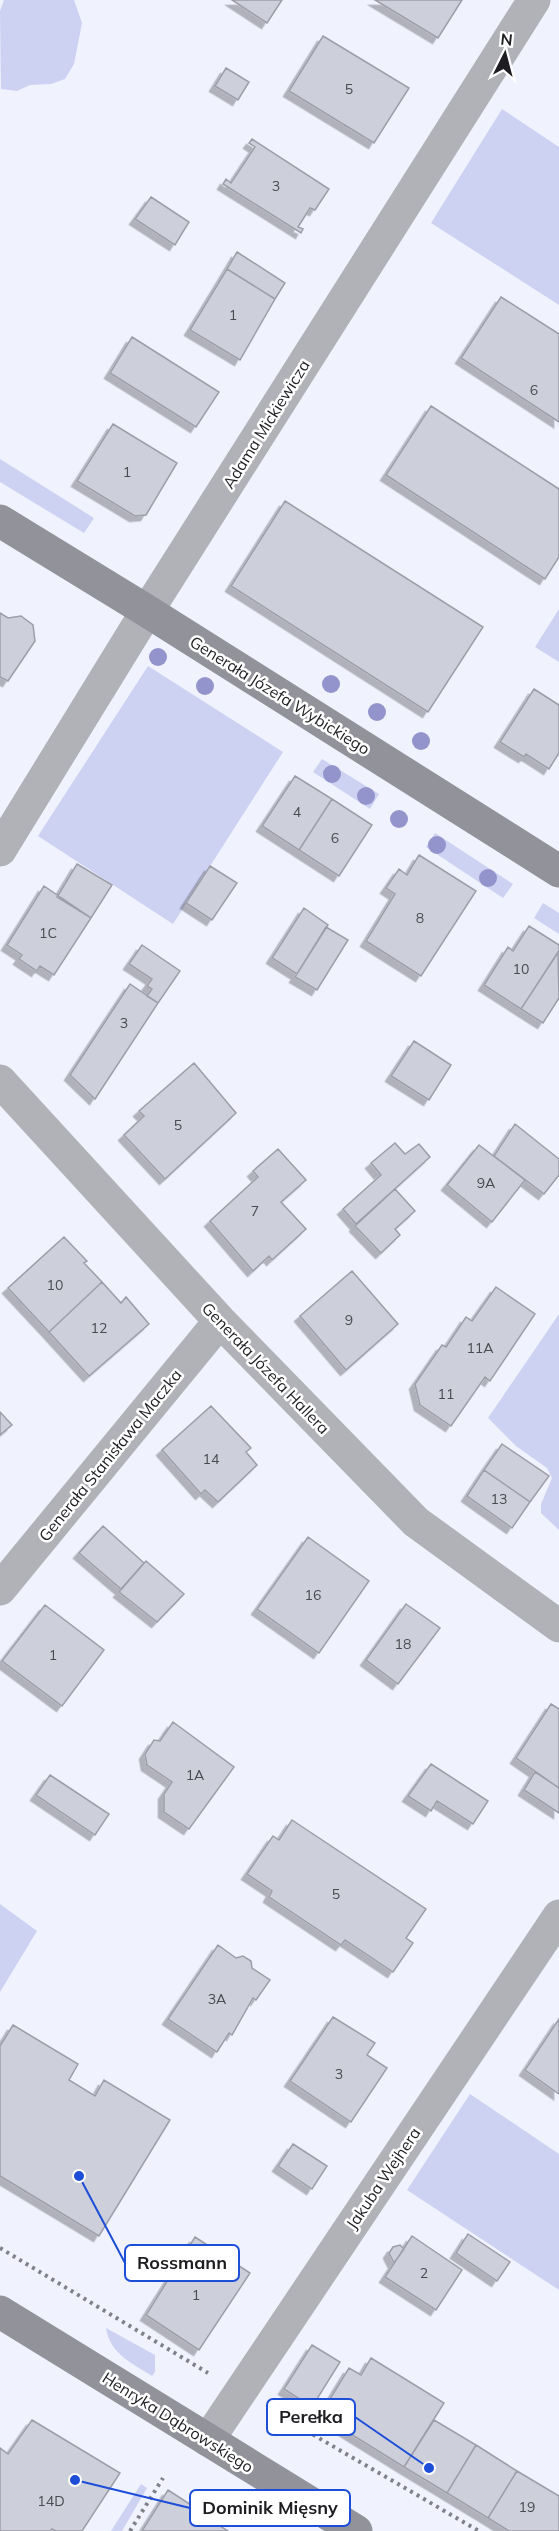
<svg xmlns="http://www.w3.org/2000/svg" width="559" height="2531" font-family="Mulish,sans-serif">
	<style>
		.green { fill: #cdd2f2 }
		.building { fill: #cdcfda; stroke: #9d9ea9; stroke-width: 1.5; filter: url(#shadow) }
		.lines { fill: none; stroke-linecap: round; stroke-linejoin: round }
		.path { stroke: #7f8088; stroke-width: 4; stroke-dasharray: 3 4.5; stroke-linecap: butt }
		.street { stroke: #b1b2b7; stroke-width: 33 }
		.secondary { stroke: #92939a; stroke-width: 33 }
		.tree { fill: #9494cc }
		.labels { text-anchor: middle; dominant-baseline: central; stroke-width: 5; stroke-linejoin: round; paint-order: stroke }
		.number-label { font-size: 14px; fill: #4a4a50 }
		.street-label { font-size: 16px; fill: #1e1e22; stroke: #fff }
		.leader { fill: none; stroke: #1d4ed8; stroke-width: 2 }
		.callout-dot { fill: #1d4ed8; stroke: #fff; stroke-width: 2 }
		.callout { fill: #fff; stroke: #1d4ed8; stroke-width: 2 }
		.callout-label { font-size: 18px; text-anchor: middle; font-weight: bold; fill: #1e1e22 }
	</style>
	<defs>
		<filter id="shadow"><feDropShadow dx="-5.5" dy="5.5" stdDeviation="0" flood-color="#0004"/></filter>
	</defs>
	<rect width="100%" height="100%" fill="#f0f2fe"/>
	<path class="green" d="M 4,0 L 74,0 L 82,23 L 74,64 L 65,79 L 51,84 L 30,85 L 17,91 L 1,89 L 0,11 Z
		M 502,109 L 559,147 L 559,305 L 431,223 Z
		M 0,459 L 94,518 L 84,533 L 0,482 Z
		M 559,609 L 559,662 L 535,647 Z
		M 148,666 L 283,752 L 173,924 L 38,836 Z
		M 322,759 L 379,794 L 370,809 L 313,772 Z
		M 435,833 L 513,884 L 503,898 L 426,847 Z
		M 543,903 L 559,913 L 559,934 L 534,918 Z
		M 559,1314 L 559,1530 L 541,1513 L 541,1504 L 552,1478 L 547,1468 L 516,1446 L 488,1418 Z
		M 0,1904 L 37,1931 L 0,1992 Z
		M 470,2094 L 559,2154 L 559,2290 L 407,2190 Z
		M 106,2328 L 155,2355 L 155,2372 L 152,2376 C 132,2363 110,2354 106,2328 Z
		M 141,2484 L 147,2488 L 122,2531 L 111,2531 Z"/>
	<path class="building" d="M 232,0 L 282,0 L 267,23 Z
		M 375,0 L 462,0 L 438,38 Z
		M 323,36 L 409,88 L 374,143 L 289,91 Z
		M 226,68 L 249,82 L 238,100 L 215,86 Z
		M 252,139 L 329,189 L 315,210 L 310,208 L 298,227 L 303,229 L 301,233 L 223,184 L 226,179 L 231,183 L 255,147 L 249,143 Z
		M 151,197 L 189,222 L 175,245 L 135,219 Z
		M 237,252 L 285,283 L 275,299 L 227,269 Z
		M 227,269 L 275,299 L 240,360 L 190,330 Z
		M 501,297 L 559,334 L 559,422 L 461,358 Z
		M 132,337 L 219,392 L 196,427 L 110,373 Z
		M 431,406 L 559,489 L 559,557 L 545,579 L 386,475 Z
		M 113,424 L 177,463 L 146,515 L 135,516 L 77,481 Z
		M 285,501 L 483,627 L 428,712 L 231,586 Z
		M 0,613 L 8,618 L 21,616 L 33,625 L 35,641 L 8,681 L 0,677 Z
		M 534,689 L 559,705 L 559,753 L 549,769 L 526,754 L 524,757 L 500,742 Z
		M 295,776 L 332,799 L 299,850 L 262,826 Z
		M 332,799 L 372,825 L 339,876 L 299,850 Z
		M 419,855 L 476,891 L 421,976 L 366,941 L 395,894 L 386,888 L 399,869 L 407,875 Z
		M 77,864 L 112,885 L 91,918 L 57,897 Z
		M 210,866 L 237,883 L 212,920 L 186,903 Z
		M 44,886 L 91,918 L 54,975 L 40,966 L 37,971 L 19,959 L 22,955 L 7,945 Z
		M 304,908 L 328,925 L 297,974 L 272,958 Z
		M 529,926 L 559,945 L 559,951 L 521,1009 L 484,985 L 508,947 L 513,951 Z
		M 326,927 L 348,940 L 317,990 L 295,977 Z
		M 142,945 L 180,971 L 158,1003 L 147,996 L 152,989 L 147,986 L 152,979 L 129,964 Z
		M 558,952 L 559,998 L 543,1023 L 521,1009 Z
		M 130,984 L 158,1003 L 95,1099 L 70,1075 Z
		M 414,1041 L 451,1065 L 429,1100 L 391,1076 Z
		M 194,1063 L 236,1113 L 165,1179 L 124,1135 L 144,1116 L 139,1111 Z
		M 515,1124 L 559,1159 L 559,1175 L 544,1194 L 494,1156 Z
		M 395,1143 L 405,1154 L 419,1144 L 430,1157 L 356,1224 L 343,1209 L 381,1175 L 371,1163 Z
		M 479,1145 L 525,1180 L 492,1222 L 447,1185 Z
		M 278,1149 L 306,1180 L 281,1202 L 306,1229 L 272,1260 L 269,1256 L 253,1271 L 210,1221 L 258,1177 L 253,1171 Z
		M 395,1189 L 415,1211 L 395,1229 L 400,1235 L 381,1253 L 355,1226 Z
		M 64,1237 L 87,1261 L 84,1263 L 102,1282 L 49,1332 L 8,1288 Z
		M 352,1271 L 398,1324 L 346,1370 L 300,1316 Z
		M 102,1282 L 121,1303 L 126,1297 L 149,1324 L 89,1376 L 49,1332 Z
		M 496,1287 L 535,1314 L 490,1381 L 485,1377 L 451,1426 L 420,1405 L 415,1384 L 442,1345 L 446,1347 L 466,1317 L 472,1321 Z
		M 211,1406 L 251,1448 L 246,1452 L 257,1465 L 218,1502 L 205,1490 L 201,1494 L 162,1450 Z
		M 0,1412 L 12,1425 L 0,1435 Z
		M 502,1444 L 549,1476 L 530,1502 L 484,1470 Z
		M 484,1470 L 530,1502 L 512,1528 L 467,1496 Z
		M 103,1526 L 144,1563 L 121,1589 L 79,1553 Z
		M 308,1537 L 369,1581 L 319,1653 L 257,1609 Z
		M 146,1561 L 184,1594 L 157,1622 L 119,1592 Z
		M 406,1604 L 440,1628 L 398,1684 L 366,1660 Z
		M 45,1605 L 104,1650 L 62,1706 L 2,1661 Z
		M 551,1704 L 559,1709 L 559,1788 L 516,1758 Z
		M 173,1722 L 234,1767 L 189,1829 L 164,1812 L 164,1794 L 172,1782 L 147,1765 L 145,1754 L 154,1740 L 160,1741 Z
		M 431,1764 L 488,1801 L 473,1824 L 437,1801 L 431,1811 L 408,1796 Z
		M 535,1772 L 559,1788 L 559,1813 L 524,1790 Z
		M 50,1775 L 109,1814 L 95,1835 L 36,1795 Z
		M 292,1820 L 426,1909 L 406,1938 L 413,1943 L 393,1972 L 345,1940 L 341,1945 L 269,1897 L 272,1891 L 247,1874 L 273,1836 L 279,1840 Z
		M 218,1945 L 236,1958 L 243,1956 L 251,1961 L 252,1968 L 270,1980 L 256,2000 L 253,1998 L 232,2035 L 229,2033 L 217,2052 L 168,2019 Z
		M 333,2017 L 375,2043 L 367,2055 L 387,2068 L 351,2122 L 290,2081 Z
		M 559,2019 L 559,2094 L 525,2070 Z
		M 13,2025 L 78,2064 L 69,2080 L 95,2096 L 104,2080 L 170,2120 L 99,2236 L 0,2176 L 0,2046 Z
		M 293,2144 L 327,2166 L 312,2189 L 278,2166 Z
		M 468,2234 L 510,2262 L 497,2281 L 456,2253 Z
		M 412,2236 L 462,2270 L 436,2310 L 385,2277 Z
		M 195,2237 L 250,2273 L 199,2350 L 146,2315 Z
		M 400,2245 L 404,2249 L 394,2263 L 389,2253 L 393,2247 Z
		M 312,2345 L 340,2362 L 312,2407 L 284,2389 Z
		M 371,2358 L 444,2403 L 404,2467 L 320,2415 L 349,2368 L 361,2375 Z
		M 32,2420 L 120,2473 L 82,2531 L 56,2531 L 52,2529 L 50,2531 L 0,2531 L 0,2448 L 8,2454 Z
		M 434,2420 L 476,2445 L 447,2493 L 404,2467 Z
		M 476,2445 L 517,2471 L 488,2518 L 447,2493 Z
		M 517,2471 L 559,2496 L 559,2531 L 509,2531 L 488,2518 Z
		M 168,2490 L 196,2508 L 195,2510 L 228,2531 L 142,2531 Z"/>
	<g class="lines">
		<path class="path" d="M 0,2248 L 208,2373
			M 274,2412 L 479,2531
			M 204,2516 L 209,2508
			M 130,2531 L 163,2478"/>
		<path class="street" d="M 0,850 L 134,632 L 534,0
			M 0,1081 L 220,1321 L 416,1522 L 559,1626
			M 0,1589 L 220,1321
			M 208,2440 L 559,1916"/>
		<path class="secondary" d="M 0,521 L 147,611 L 559,871
			M 0,2312 L 356,2531"/>
	</g>
	<g class="tree">
		<circle cx="158" cy="657" r="9"/>
		<circle cx="331" cy="684" r="9"/>
		<circle cx="205" cy="686" r="9"/>
		<circle cx="377" cy="712" r="9"/>
		<circle cx="421" cy="741" r="9"/>
		<circle cx="332" cy="774" r="9"/>
		<circle cx="366" cy="796" r="9"/>
		<circle cx="399" cy="819" r="9"/>
		<circle cx="437" cy="845" r="9"/>
		<circle cx="488" cy="878" r="9"/>
	</g>
	<g class="labels">
		<g class="number-label">
			<text x="349" y="89">5</text>
			<text x="276" y="186">3</text>
			<text x="233" y="315">1</text>
			<text x="534" y="390">6</text>
			<text x="127" y="472">1</text>
			<text x="297" y="812">4</text>
			<text x="335" y="838">6</text>
			<text x="420" y="918">8</text>
			<text x="48" y="933">1C</text>
			<text x="521" y="969">10</text>
			<text x="124" y="1023">3</text>
			<text x="178" y="1125">5</text>
			<text x="486" y="1183">9A</text>
			<text x="255" y="1211">7</text>
			<text x="55" y="1285">10</text>
			<text x="349" y="1320">9</text>
			<text x="99" y="1328">12</text>
			<text x="480" y="1348">11A</text>
			<text x="446" y="1394">11</text>
			<text x="211" y="1459">14</text>
			<text x="499" y="1499">13</text>
			<text x="313" y="1595">16</text>
			<text x="403" y="1644">18</text>
			<text x="53" y="1655">1</text>
			<text x="195" y="1775">1A</text>
			<text x="336" y="1894">5</text>
			<text x="217" y="1999">3A</text>
			<text x="339" y="2074">3</text>
			<text x="424" y="2273">2</text>
			<text x="196" y="2295">1</text>
			<text x="51" y="2501">14D</text>
			<text x="527" y="2507">19</text>
		</g>
		<g class="street-label">
			<text transform="translate(266 424) rotate(-58)">Adama Mickiewicza</text>
			<text transform="translate(280 695) rotate(32)">Generała Józefa Wybickiego</text>
			<text transform="translate(266 1368) rotate(46)">Generała Józefa Hallera</text>
			<text transform="translate(110 1455) rotate(-51)">Generała Stanisława Maczka</text>
			<text transform="translate(383 2178) rotate(-56)">Jakuba Wejhera</text>
			<text transform="translate(178 2422) rotate(32)">Henryka Dąbrowskiego</text>
		</g>
	</g>
	<path class="leader" d="M79 2176L125 2263M429 2468L355 2417M75 2480L190 2508"/>
	<g class="callout-dot">
		<circle cx="79" cy="2176" r="6"/>
		<circle cx="429" cy="2468" r="6"/>
		<circle cx="75" cy="2480" r="6"/>
	</g>
	<g class="callout">
		<rect x="125" y="2245" width="114" height="36" rx="6"/>
		<rect x="267" y="2399" width="88" height="36" rx="6"/>
		<rect x="190" y="2490" width="160" height="36" rx="6"/>
	</g>
	<g class="callout-label">
		<text x="182" y="2269">Rossmann</text>
		<text x="311" y="2423">Perełka</text>
		<text x="270" y="2514">Dominik Mięsny</text>
	</g>
	<g transform="translate(505 54) rotate(6)" stroke="#ffffff" stroke-width="4.5" paint-order="stroke">
	<path d="M0-4.5L10 22L0 15L-10 22Z" fill="#1e1e22"/>
	<text y="-9" font-size="16" font-weight="bold" text-anchor="middle" fill="#1e1e22">N</text>
	</g>
</svg>
